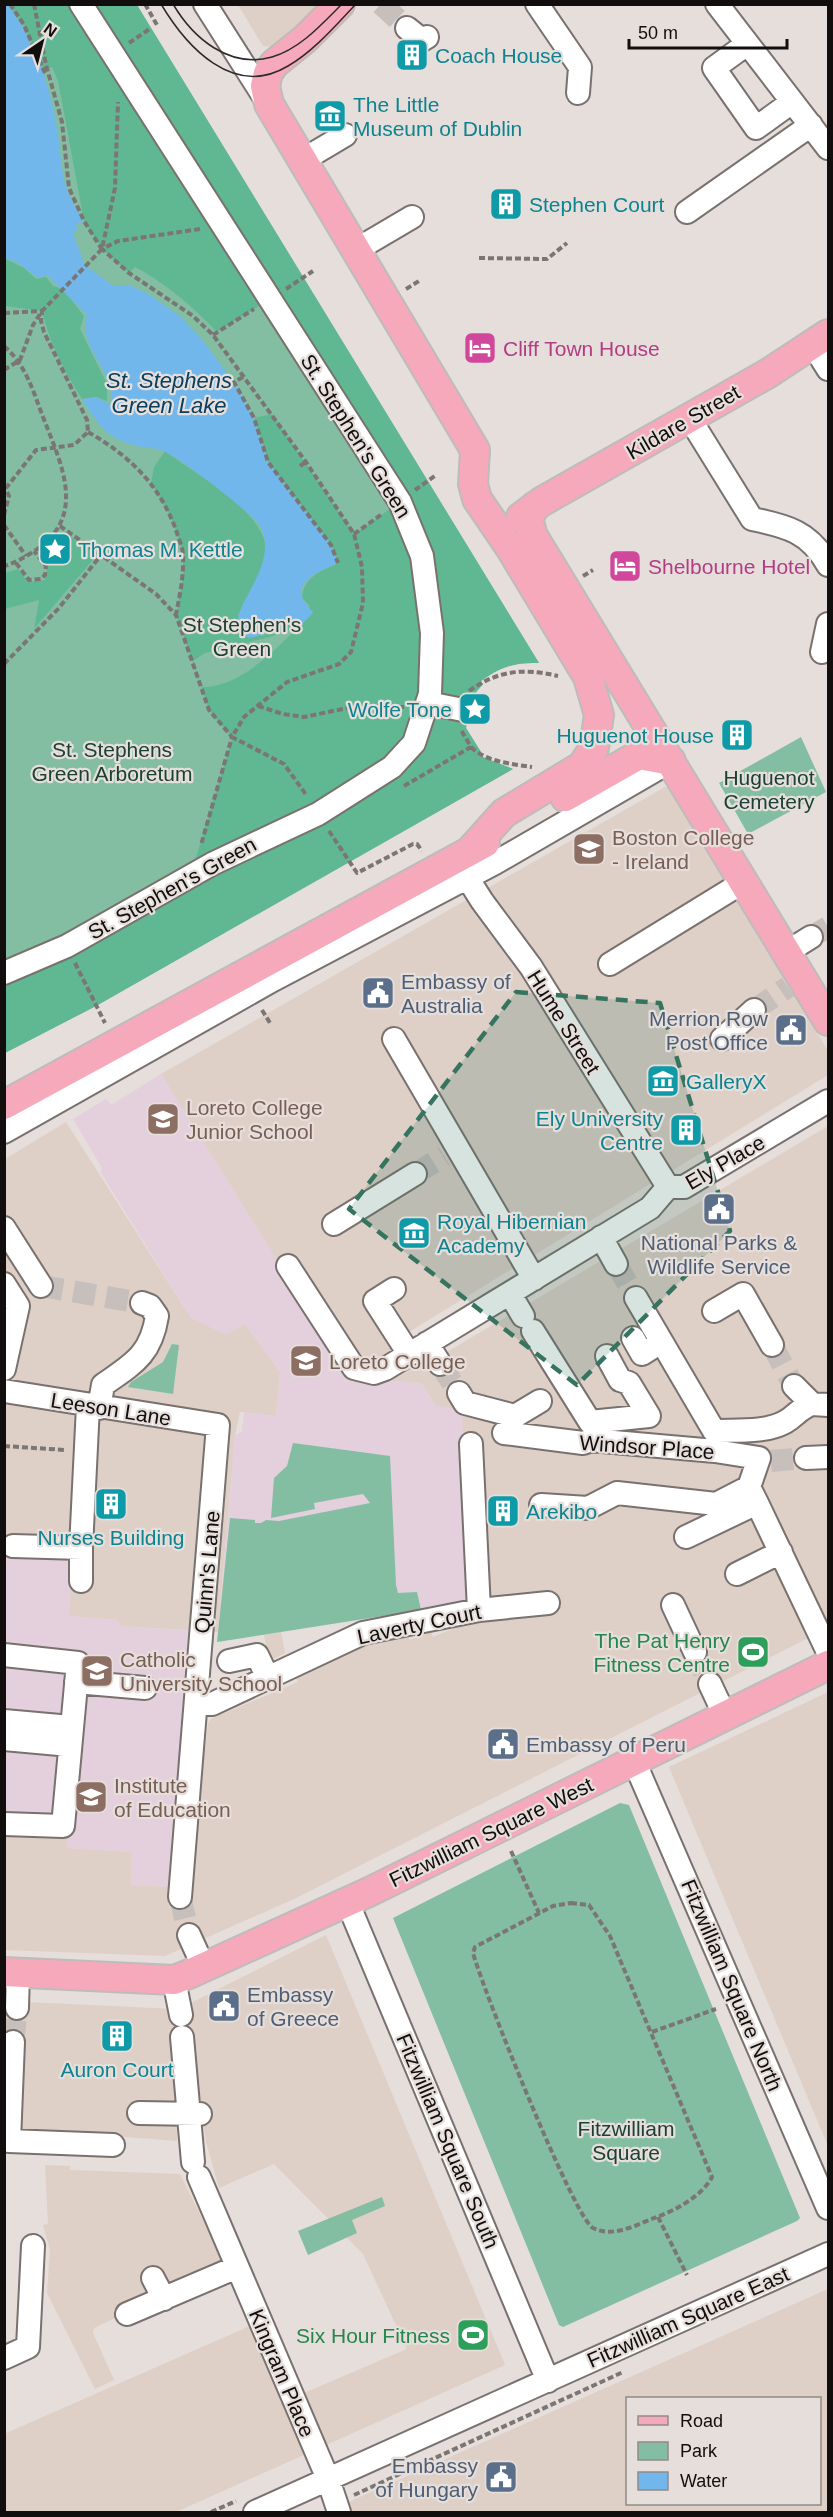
<svg xmlns="http://www.w3.org/2000/svg" width="833" height="2517" font-family="Arial,sans-serif">
	<style>
		.built { fill: #decfc7; fill-rule: evenodd }
		.education { fill: #e4cfdd }
		.green { fill: #83bea3 }
		.forest { fill: #60b893; fill-rule: evenodd }
		.water { fill: #72b7eb }
		.lines { fill: none; stroke-linecap: round; stroke-linejoin: round }
		.minor-tunnel { stroke: #c6bfbb; stroke-width: 22; stroke-dasharray: 22 11; stroke-linecap: butt }
		.minor-casing { stroke: #78716d; stroke-width: 26 }
		.major-casing { stroke: #bcbcbb; stroke-width: 32 }
		.path { stroke: #7b7573; stroke-width: 4; stroke-dasharray: 6 3; stroke-linecap: butt }
		.minor { stroke: #fff; stroke-width: 22 }
		.major { stroke: #f7a9bc; stroke-width: 28 }
		.tram { stroke: #2e2a29; stroke-width: 1.5 }
		.marked { fill: #367460; fill-opacity: 0.2; stroke: #367460; stroke-width: 4.5; stroke-dasharray: 12 8; stroke-linejoin: round }
		.labels { text-anchor: middle; dominant-baseline: central; stroke-width: 4.5; stroke-linejoin: round; paint-order: stroke }
		.culture-label { font-size: 21px; fill: #0d838f; stroke: #e6deda; text-anchor: start }
		.hotel-label { font-size: 21px; fill: #b23c85; stroke: #e6deda; text-anchor: start }
		.street-label { font-size: 21px; fill: #110e0d; stroke: #e6deda }
		.park-label { font-size: 21px; fill: #1b4132; stroke: #e6deda }
		.education-label { font-size: 21px; fill: #785e54; stroke: #e6deda; text-anchor: start }
		.service-label { font-size: 21px; fill: #4e5e75; stroke: #e6deda; text-anchor: start }
		.leisure-label { font-size: 21px; fill: #27864d; stroke: #e6deda; text-anchor: end }
		.water-label { font-size: 22px; font-style: italic; fill: #063f60; stroke: #e6deda }
	</style>
	<rect width="100%" height="100%" fill="#e6deda"/>
	<path class="built" d="M 238,5 L 319,5 L 277,47 L 263,46 Z
		M 665,787 L 671,788 L 828,1051 L 828,1075 L 396,1340 L 415,1371 L 828,1126 L 828,1628 L 294,1899 L 165,1956 L 5,1950 L 5,1815 L 69,1818 L 67,1848 L 132,1852 L 131,1885 L 171,1887 L 189,1882 L 208,1724 L 211,1719 L 298,1682 L 295,1675 L 356,1646 L 408,1636 L 410,1640 L 431,1632 L 433,1637 L 467,1623 L 480,1623 L 485,1582 L 464,1438 L 435,1405 L 422,1384 L 349,1376 L 161,1074 Z
		M 66,1122 L 191,1318 L 245,1324 L 280,1372 L 276,1416 L 240,1412 L 235,1435 L 218,1632 L 119,1626 L 118,1620 L 69,1616 L 72,1559 L 5,1555 L 5,1159 Z
		M 281,1632 L 285,1653 L 269,1661 L 264,1635 Z
		M 828,1692 L 828,2146 L 669,1767 Z
		M 326,1935 L 505,2365 L 176,2512 L 5,2512 L 4,2434 L 250,2326 L 286,2406 L 304,2393 L 407,2349 L 363,2254 L 274,2164 L 219,2188 L 206,2142 L 194,2051 L 179,2009 Z
		M 5,2001 L 174,2009 L 172,2058 L 175,2068 L 177,2141 L 112,2136 L 5,2136 Z
		M 45,2165 L 70,2166 L 70,2170 L 180,2174 L 223,2261 L 113,2310 L 115,2318 L 94,2328 L 93,2333 L 114,2380 L 95,2389 L 47,2293 L 50,2250 L 43,2225 L 48,2224 Z
		M 828,2289 L 828,2512 L 326,2512 L 342,2505 ZM 628,2398 L 820,2398 L 820,2504 L 628,2504 Z"/>
	<path class="education" d="M 161,1074 L 349,1376 L 422,1384 L 435,1405 L 462,1410 L 471,1601 L 217,1642 L 235,1435 L 242,1432 L 244,1412 L 276,1416 L 280,1372 L 245,1324 L 226,1335 L 191,1318 L 101,1173 L 102,1168 L 73,1119 L 106,1099 L 111,1105 Z
		M 5,1555 L 73,1559 L 69,1616 L 119,1620 L 119,1626 L 194,1631 L 171,1887 L 131,1885 L 132,1852 L 67,1848 L 68,1818 L 5,1815 L 5,1732 L 62,1752 L 82,1754 L 86,1715 L 5,1711 Z"/>
	<path class="green" d="M 5,5 L 137,5 L 539,663 C 514,662 501,667 481,681 L 483,684 L 472,697 L 466,728 L 481,752 L 480,756 L 513,769 L 96,1006 L 5,1053 Z
		M 801,737 L 826,792 L 748,834 L 719,783 Z
		M 172,1344 L 179,1345 L 173,1394 L 128,1387 L 131,1382 L 163,1362 Z
		M 293,1443 L 390,1456 L 396,1585 L 398,1593 L 417,1592 L 421,1610 L 217,1642 L 230,1518 L 255,1520 L 255,1523 L 261,1523 L 266,1520 L 279,1521 L 370,1503 L 363,1494 L 314,1503 L 315,1509 L 271,1518 L 274,1478 L 287,1466 Z
		M 620,1803 L 629,1805 L 800,2218 L 797,2221 L 563,2327 L 559,2325 L 393,1918 Z
		M 382,2197 L 385,2206 L 352,2220 L 357,2233 L 308,2255 L 298,2231 Z"/>
	<path class="forest" d="M 8,5 L 137,5 L 539,663 C 514,662 501,667 481,681 L 483,684 L 472,697 L 466,728 L 481,752 L 480,756 L 513,769 L 96,1006 L 5,1053 L 5,973 L 194,864 L 232,738 L 209,710 L 176,615 L 183,577 L 183,553 L 171,517 L 151,483 L 154,467 L 165,451 C 195,474 262,509 266,548 C 268,562 246,602 238,615 L 262,636 L 289,623 L 310,606 L 302,598 C 304,576 320,572 338,563 L 331,545 L 268,462 L 254,418 L 272,414 L 354,534 L 400,502 L 269,300 L 217,332 C 192,306 167,284 135,267 L 129,273 L 102,249 L 84,221 L 58,81 L 52,67 L 46,70 L 45,75 L 23,25 ZM 291,629 L 292,633 C 269,656 237,687 202,687 L 193,661 L 205,653 L 270,637 Z
		M 4,258 L 24,268 L 36,279 L 46,277 L 53,286 L 63,289 L 84,316 L 80,329 L 107,384 L 107,401 L 96,397 L 82,399 C 64,371 50,344 42,311 L 5,306 Z
		M 66,533 L 97,555 L 34,629 L 39,600 L 5,609 L 5,573 L 18,569 L 28,582 L 45,580 L 48,565 L 39,554 L 53,558 L 64,549 L 63,537 Z"/>
	<path class="water" d="M 8,4 C 33,39 49,81 56,123 C 64,164 57,183 84,221 L 76,224 L 78,230 L 73,232 L 84,264 L 113,286 L 132,286 L 150,295 L 181,317 L 203,341 L 234,382 L 254,418 L 268,462 L 331,545 L 338,563 C 325,569 297,578 302,597 C 304,602 310,608 313,613 L 303,623 C 278,624 271,634 249,638 C 246,636 241,632 239,628 C 229,607 281,565 260,526 C 252,513 178,456 163,451 C 156,448 147,448 142,447 C 110,441 99,427 82,399 L 96,397 L 109,404 L 112,402 C 112,367 77,345 87,315 L 47,275 L 38,278 L 18,263 L 5,258 L 4,5 Z"/>
	<g class="lines">
		<path class="minor-tunnel" d="M 381,4 L 407,28
			M 811,937 L 828,927
			M 754,1010 L 788,987
			M 415,1174 L 444,1156
			M 616,1264 L 636,1298
			M 41,1286 L 142,1303
			M 772,1345 L 794,1386
			M 440,1364 L 459,1393
			M 771,1461 L 806,1458
			M 695,1652 L 710,1684
			M 180,1897 L 189,1935
			M 13,2042 L 17,2008"/>
		<g class="minor-casing">
			<path id="minor" d="M 205,4 L 268,103
				M 537,4 L 580,67 L 578,93
				M 717,4 L 828,148
				M 407,28 L 422,40 L 427,37
				M 747,44 L 714,68 L 756,128 L 792,102
				M 303,160 L 345,135
				M 687,212 L 811,125
				M 356,250 L 412,217
				M 813,345 L 828,369
				M 690,419 L 752,519 C 787,526 810,532 828,565
				M 822,652 L 828,624
				M 428,703 L 463,710
				M 460,866 L 482,901 L 531,967 L 668,1187
				M 787,952 L 811,937
				M 610,964 L 745,881
				M 4,973 L 67,946 L 212,864 L 318,814 L 392,767 L 414,743 L 430,694 L 432,633 L 422,556 L 400,502 L 81,4
				M 394,1039 L 534,1279
				M 722,1039 L 754,1010
				M 4,1132 L 273,980 L 495,863 L 671,761
				M 668,1187 L 684,1187 L 828,1101
				M 334,1224 L 415,1174
				M 4,1228 L 41,1286
				M 601,1237 L 616,1264
				M 288,1266 L 354,1368 L 374,1373 L 385,1369 L 650,1208 L 668,1187
				M 4,1284 L 18,1306 L 4,1369
				M 394,1289 L 375,1301 L 409,1354
				M 510,1294 L 523,1316
				M 636,1298 L 714,1431 C 736,1430 765,1433 785,1422 C 796,1416 798,1409 812,1404
				M 714,1311 L 743,1294 L 772,1345
				M 533,1331 L 590,1422 L 649,1416 L 629,1383 L 620,1380 L 607,1356
				M 633,1338 L 642,1354 L 661,1342
				M 427,1343 L 440,1364
				M 794,1386 L 812,1404 L 828,1405
				M 4,1391 L 218,1425 L 180,1897
				M 459,1393 L 465,1403 L 515,1416 L 540,1401
				M 99,1408 L 103,1385 C 133,1364 151,1355 157,1316 L 150,1306 L 142,1303
				M 504,1433 L 583,1443 L 591,1440 L 715,1451 L 759,1458 L 749,1487 L 757,1503
				M 471,1444 L 479,1610
				M 806,1458 L 828,1457
				M 541,1505 L 588,1508 L 617,1493 L 716,1504 L 749,1487
				M 686,1537 L 757,1503 L 828,1652
				M 13,1546 L 81,1548 L 88,1406
				M 737,1574 L 781,1552
				M 81,1581 L 81,1548
				M 673,1605 L 695,1652
				M 4,1655 L 78,1663 L 63,1826 L 4,1824
				M 229,1661 L 257,1655 L 268,1678
				M 76,1682 L 145,1688
				M 710,1684 L 725,1716
				M 196,1704 L 212,1704 L 363,1633 L 479,1610 L 548,1603
				M 4,1721 L 71,1727
				M 4,1739 L 70,1745
				M 634,1761 L 828,2208
				M 347,1901 L 548,2381
				M 189,1935 L 204,1968
				M 174,1980 L 181,2015
				M 17,2008 L 18,1973
				M 182,2037 L 193,2162
				M 13,2042 L 9,2141 L 113,2145
				M 139,2113 L 200,2114
				M 199,2177 L 328,2479 L 339,2512
				M 153,2278 L 164,2299
				M 127,2314 L 237,2267
				M 4,2358 L 28,2347 L 33,2246
				M 255,2512 L 828,2254"/>
		</g>
		<g class="major-casing">
			<path id="major" d="M 340,4 L 305,39 L 274,64 L 268,73 L 265,86 L 269,104 L 475,450 L 473,484 L 477,499 L 511,549 L 588,677 L 599,715 L 594,748 L 582,766 L 504,813 L 469,852
				M 535,506 L 528,519 L 533,536 L 828,1021
				M 521,517 L 541,502 L 767,374 L 828,334
				M 565,797 L 639,755 L 671,761
				M 4,1105 L 485,843
				M 4,1972 L 174,1980 L 189,1974 L 369,1892 L 828,1665"/>
		</g>
		<path class="path" d="M 10,4 L 24,25 L 45,73
			M 34,4 L 46,65 L 62,122 L 69,188 L 84,221 L 101,248
			M 145,4 L 157,25
			M 129,43 L 151,28
			M 200,229 L 118,241 L 102,249 L 129,273 L 193,316 L 213,335 L 306,462 L 354,534 L 362,567 L 363,603 L 351,652 L 339,664 L 287,682 L 244,717 L 232,737 L 284,764 L 307,796
			M 479,258 L 547,259 L 567,243
			M 286,289 L 313,271
			M 406,289 L 419,281
			M 4,313 L 42,311 L 41,321 L 44,332 L 87,420 L 88,432 L 74,445 L 36,450 L 6,488
			M 213,335 L 254,309
			M 4,346 C 26,365 33,391 43,417 C 62,466 88,517 33,552 C 23,558 15,563 4,566
			M 4,370 L 20,360 L 33,325 L 42,311 L 102,249 L 115,188 L 118,102
			M 243,377 L 234,382 L 254,418 L 268,462 L 331,545 L 338,563
			M 88,432 C 130,456 161,486 177,533 C 179,540 183,548 183,555 C 184,575 180,595 176,614
			M 300,466 L 306,462
			M 415,490 L 436,475
			M 4,515 L 9,496 L 5,487
			M 4,525 L 26,556
			M 60,526 L 156,594 L 176,615 L 209,710 L 232,737 L 201,845
			M 354,534 L 382,514
			M 16,563 L 29,580 L 41,579 L 45,575 L 46,566 L 34,551
			M 583,576 L 593,570
			M 4,664 L 59,608 L 101,555
			M 469,691 C 498,670 524,668 558,676
			M 258,706 L 283,714 L 304,717 L 357,706 L 404,707
			M 471,747 C 486,762 512,764 532,767
			M 404,786 L 471,747 L 461,730
			M 329,831 L 357,873 L 413,844 L 417,844 L 422,851
			M 75,963 L 105,1023
			M 262,1010 L 270,1023
			M 4,1446 L 65,1450
			M 511,1851 L 539,1913
			M 571,1903 L 589,1905 L 610,1936 L 712,2177 C 702,2196 675,2211 654,2218 C 636,2225 613,2238 593,2228 C 574,2218 482,1987 473,1953 L 475,1947 L 553,1906 Z
			M 652,2032 L 716,2009
			M 658,2217 L 687,2275
			M 354,2495 L 623,2372
			M 211,2512 L 236,2501"/>
		<use href="#minor" class="minor"/>
		<use href="#major" class="major"/>
		<path class="tram" d="M 161,4 C 186,46 233,99 288,66 C 314,51 335,26 356,4
			M 173,4 C 193,38 229,69 272,57 C 300,49 322,24 342,4"/>
	</g>
	<path class="marked" d="M 516,992 L 660,1003 L 730,1231 L 577,1385 L 349,1209 Z"/>
	<defs>
		<g id="building-square" transform="scale(1.725)"><rect x="-9" y="-9" width="18" height="18" rx="4" fill="#0f9aa8" stroke="#e6deda"/><path d="M-4-6H4V6H1V3H-1V6H-4ZM-2.5-4.3h1.7v1.8h-1.7ZM.8-4.3h1.7v1.8H.8ZM-2.5-1h1.7V.8h-1.7ZM.8-1h1.7V.8H.8Z" fill="#fff"/></g>
		<g id="museum-square" transform="scale(1.725)"><rect x="-9" y="-9" width="18" height="18" rx="4" fill="#0f9aa8" stroke="#e6deda"/><path d="M0-6L6-3V-2H-6V-3ZM-5-1h2V3h-2ZM-1-1h2V3h-2ZM3-1h2V3H3ZM-6 4H6V6H-6Z" fill="#fff"/></g>
		<g id="hotel-square" transform="scale(1.725)"><rect x="-9" y="-9" width="18" height="18" rx="4" fill="#d1479c" stroke="#e6deda"/><path d="M-6-4.5h1.5V1H6V5H4.5V3h-9V5H-6ZM-4 0a1.8 1.8 0 1 1 3.6 0ZM.5 0V-2.5h3Q6-2.5 6 0Z" fill="#fff"/></g>
		<g id="sight-square" transform="scale(1.725)"><rect x="-9" y="-9" width="18" height="18" rx="4" fill="#0f9aa8" stroke="#e6deda"/><path d="M0-6L1.8-2.2L6-1.7L2.9 1.2L3.7 5.4L0 3.3L-3.7 5.4L-2.9 1.2L-6-1.7L-1.8-2.2Z" fill="#fff"/></g>
		<g id="university-square" transform="scale(1.725)"><rect x="-9" y="-9" width="18" height="18" rx="4" fill="#8d6e63" stroke="#e6deda"/><path d="M0-5L7-2L0 1L-7-2ZM-4 1L0 2.5L4 1V4Q0 6-4 4Z" fill="#fff"/></g>
		<g id="civic-square" transform="scale(1.725)"><rect x="-9" y="-9" width="18" height="18" rx="4" fill="#5c6f8a" stroke="#e6deda"/><path d="M-.6-6.5H3V-4.5H.6V-3L4-1V1h2V6H-6V1h2V-1L-.6-3ZM-1.2 2.5V6h2.4V2.5Z" fill="#fff"/></g>
		<g id="school-square" transform="scale(1.725)"><rect x="-9" y="-9" width="18" height="18" rx="4" fill="#8d6e63" stroke="#e6deda"/><path d="M0-5L7-2L0 1L-7-2ZM-4 1L0 2.5L4 1V4Q0 6-4 4Z" fill="#fff"/></g>
		<g id="stadium-square" transform="scale(1.725)"><rect x="-9" y="-9" width="18" height="18" rx="4" fill="#2e9e5b" stroke="#e6deda"/><path d="M0-5a6.5 5 0 1 0 0 10a6.5 5 0 1 0 0-10ZM-3.5-1.8h7v3.6h-7Z" fill="#fff"/></g>
	</defs>
	<g fill-rule="evenodd">
		<use href="#building-square" x="412" y="55"/>
		<use href="#museum-square" x="330" y="116"/>
		<use href="#building-square" x="506" y="204"/>
		<use href="#hotel-square" x="480" y="348"/>
		<use href="#sight-square" x="55" y="549"/>
		<use href="#hotel-square" x="625" y="566"/>
		<use href="#sight-square" x="475" y="709"/>
		<use href="#building-square" x="737" y="735"/>
		<use href="#university-square" x="589" y="849"/>
		<use href="#civic-square" x="378" y="993"/>
		<use href="#civic-square" x="791" y="1030"/>
		<use href="#museum-square" x="663" y="1081"/>
		<use href="#school-square" x="163" y="1119"/>
		<use href="#building-square" x="686" y="1130"/>
		<use href="#civic-square" x="719" y="1209"/>
		<use href="#museum-square" x="414" y="1233"/>
		<use href="#school-square" x="306" y="1361"/>
		<use href="#building-square" x="111" y="1504"/>
		<use href="#building-square" x="503" y="1511"/>
		<use href="#stadium-square" x="753" y="1652"/>
		<use href="#school-square" x="97" y="1671"/>
		<use href="#civic-square" x="503" y="1744"/>
		<use href="#school-square" x="91" y="1797"/>
		<use href="#civic-square" x="224" y="2006"/>
		<use href="#building-square" x="117" y="2036"/>
		<use href="#stadium-square" x="473" y="2335"/>
		<use href="#civic-square" x="501" y="2477"/>
	</g>
	<g class="labels">
		<g class="culture-label">
			<text x="435" y="55">Coach House</text>
			<text x="353" y="104">The Little<tspan x="353" dy="24">Museum of Dublin</tspan></text>
			<text x="529" y="204">Stephen Court</text>
			<text x="78" y="549">Thomas M. Kettle</text>
			<text x="452" y="709" text-anchor="end">Wolfe Tone</text>
			<text x="714" y="735" text-anchor="end">Huguenot House</text>
			<text x="686" y="1081">GalleryX</text>
			<text x="663" y="1118" text-anchor="end">Ely University<tspan x="663" dy="24">Centre</tspan></text>
			<text x="437" y="1221">Royal Hibernian<tspan x="437" dy="24">Academy</tspan></text>
			<text x="526" y="1511">Arekibo</text>
			<text x="111" y="1537" text-anchor="middle">Nurses Building</text>
			<text x="117" y="2069" text-anchor="middle">Auron Court</text>
		</g>
		<g class="hotel-label">
			<text x="503" y="348">Cliff Town House</text>
			<text x="648" y="566">Shelbourne Hotel</text>
		</g>
		<g class="street-label">
			<text transform="translate(683 422) rotate(-30)">Kildare Street</text>
			<text transform="translate(356 436) rotate(58)">St. Stephen's Green</text>
			<text transform="translate(172 888) rotate(-29)">St. Stephen's Green</text>
			<text transform="translate(564 1022) rotate(58)">Hume Street</text>
			<text transform="translate(725 1162) rotate(-30)">Ely Place</text>
			<text transform="translate(111 1409) rotate(9)">Leeson Lane</text>
			<text transform="translate(647 1447) rotate(4)">Windsor Place</text>
			<text transform="translate(207 1572) rotate(-85)">Quinn's Lane</text>
			<text transform="translate(419 1624) rotate(-12)">Laverty Court</text>
			<text transform="translate(491 1832) rotate(-26)">Fitzwilliam Square West</text>
			<text transform="translate(732 1985) rotate(67)">Fitzwilliam Square North</text>
			<text transform="translate(448 2141) rotate(67)">Fitzwilliam Square South</text>
			<text transform="translate(688 2317) rotate(-24)">Fitzwilliam Square East</text>
			<text transform="translate(282 2373) rotate(67)">Kingram Place</text>
		</g>
		<g class="park-label">
			<text x="242" y="624">St Stephen's<tspan x="242" dy="24">Green</tspan></text>
			<text x="112" y="749">St. Stephens<tspan x="112" dy="24">Green Arboretum</tspan></text>
			<text x="769" y="777">Huguenot<tspan x="769" dy="24">Cemetery</tspan></text>
			<text x="626" y="2128">Fitzwilliam<tspan x="626" dy="24">Square</tspan></text>
		</g>
		<g class="education-label">
			<text x="612" y="837">Boston College<tspan x="612" dy="24">- Ireland</tspan></text>
			<text x="186" y="1107">Loreto College<tspan x="186" dy="24">Junior School</tspan></text>
			<text x="329" y="1361">Loreto College</text>
			<text x="120" y="1659">Catholic<tspan x="120" dy="24">University School</tspan></text>
			<text x="114" y="1785">Institute<tspan x="114" dy="24">of Education</tspan></text>
		</g>
		<g class="service-label">
			<text x="401" y="981">Embassy of<tspan x="401" dy="24">Australia</tspan></text>
			<text x="768" y="1018" text-anchor="end">Merrion Row<tspan x="768" dy="24">Post Office</tspan></text>
			<text x="719" y="1242" text-anchor="middle">National Parks &amp;<tspan x="719" dy="24">Wildlife Service</tspan></text>
			<text x="526" y="1744">Embassy of Peru</text>
			<text x="247" y="1994">Embassy<tspan x="247" dy="24">of Greece</tspan></text>
			<text x="478" y="2465" text-anchor="end">Embassy<tspan x="478" dy="24">of Hungary</tspan></text>
		</g>
		<g class="leisure-label">
			<text x="730" y="1640">The Pat Henry<tspan x="730" dy="24">Fitness Centre</tspan></text>
			<text x="450" y="2335">Six Hour Fitness</text>
		</g>
		<g class="water-label">
			<text x="169" y="380">St. Stephens<tspan x="169" dy="25">Green Lake</tspan></text>
		</g>
	</g>
	<rect width="833" height="2517" fill="none" stroke="#110e0d" stroke-width="12"/>
	<rect x="626" y="2397" width="195" height="108" fill="#e6deda" stroke="#918b88" stroke-width="1.5"/>
	<rect x="638" y="2416" width="30" height="9" fill="#f7a9bc" stroke="#918b88" stroke-width="1.5"/>
	<text x="680" y="2427" font-size="18" fill="#110e0d">Road</text>
	<rect x="638" y="2442" width="30" height="18" fill="#83bea3" stroke="#918b88" stroke-width="1.5"/>
	<text x="680" y="2457" font-size="18" fill="#110e0d">Park</text>
	<rect x="638" y="2472" width="30" height="18" fill="#72b7eb" stroke="#918b88" stroke-width="1.5"/>
	<text x="680" y="2487" font-size="18" fill="#110e0d">Water</text>
	<g transform="translate(42 42) rotate(35)" stroke="#e6deda" stroke-width="4.5" paint-order="stroke">
	<path d="M0-4.5L10 22L0 15L-10 22Z" fill="#110e0d"/>
	<text y="-9" font-size="16" font-weight="bold" text-anchor="middle" fill="#110e0d">N</text>
	</g>
	<path d="M629 39v9h158v-9" fill="none" stroke="#110e0d" stroke-width="3"/>
	<text x="638" y="39" font-size="18" fill="#110e0d" stroke="#e6deda" stroke-width="4.5" paint-order="stroke">50 m</text>
</svg>
